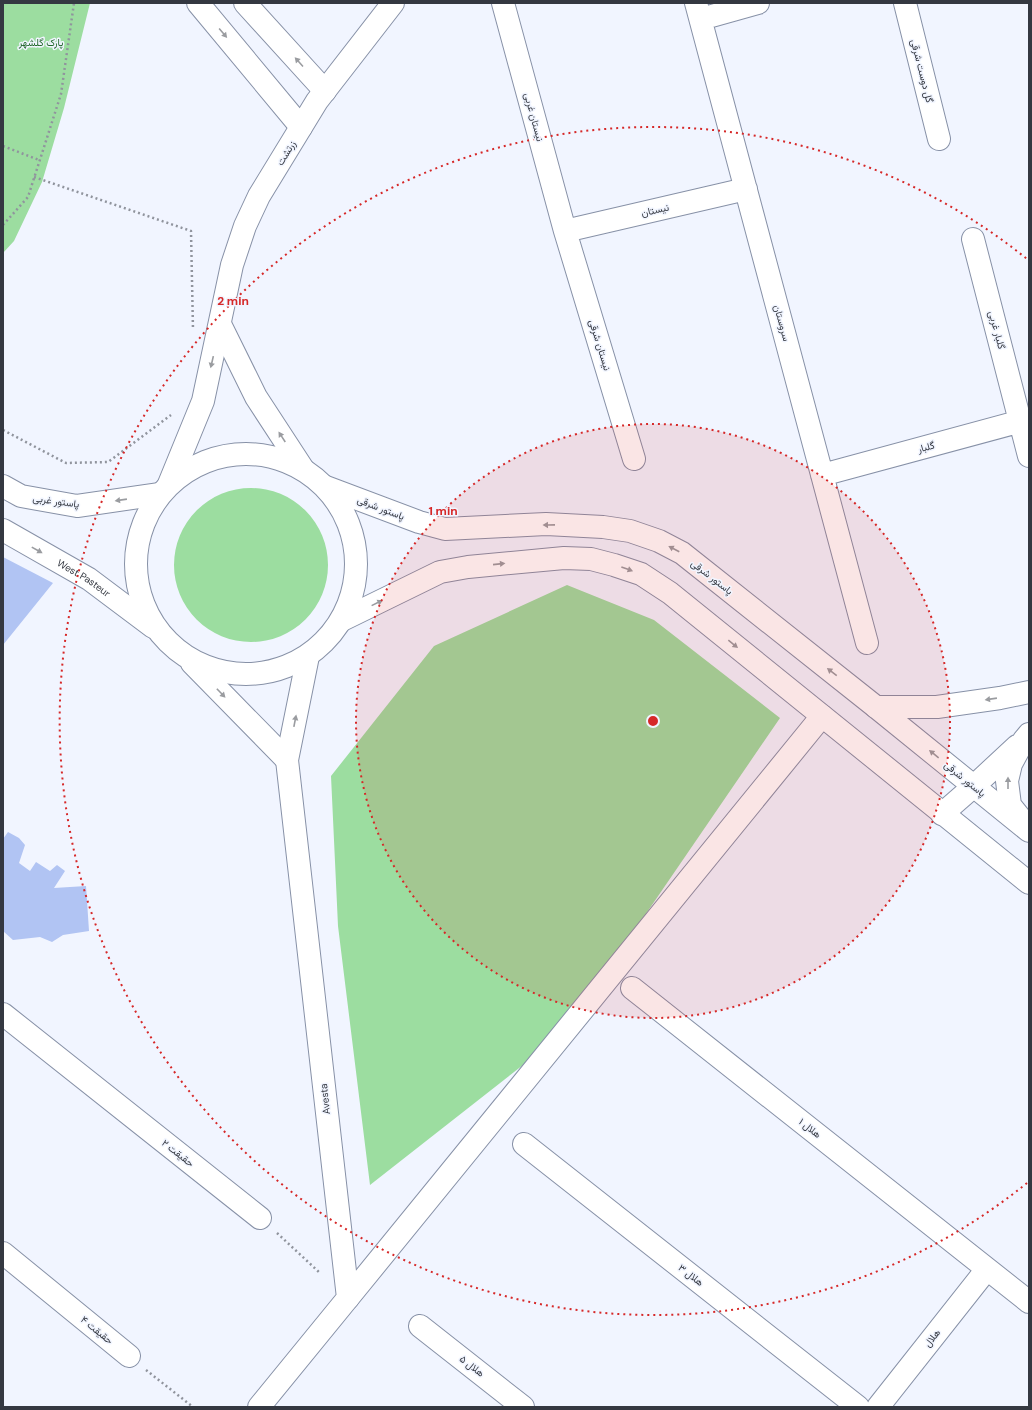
<svg xmlns="http://www.w3.org/2000/svg" width="1032" height="1410" font-family="'DM Sans',Vazirmatn,sans-serif">
	<style>
		.green { fill: #9cdda0 }
		.building { fill: #b1c4f3 }
		.lines { fill: none; stroke-linecap: round; stroke-linejoin: round }
		.minor-casing { stroke: #8791a7; stroke-width: 24 }
		.tertiary-casing { stroke: #8791a7; stroke-width: 24 }
		.secondary-casing { stroke: #8791a7; stroke-width: 24 }
		.path { stroke: #90949d; stroke-width: 2.5; stroke-dasharray: 2 3; stroke-linecap: butt }
		.minor { stroke: #fff; stroke-width: 22 }
		.tertiary { stroke: #fff; stroke-width: 22 }
		.secondary { stroke: #fff; stroke-width: 22 }
		.oneway { fill: #9a9ca0 }
		.ring { fill: none; stroke: #d62828; stroke-width: 2; stroke-dasharray: 2 4 }
		.labels { text-anchor: middle; dominant-baseline: central; stroke-width: 3; stroke-linejoin: round; paint-order: stroke }
		.park-label { font-size: 10px; fill: #21682b; stroke: #f1f5ff }
		.street-label { font-size: 10px; fill: #343841; stroke: #f1f5ff }
		.centre { fill: #d62828; stroke: #f1f5ff; stroke-width: 2 }
		.ring-label { font-size: 12px; text-anchor: middle; font-weight: bold; fill: #d62828; stroke: #f1f5ff; stroke-width: 3; stroke-linejoin: round; paint-order: stroke }
	</style>
	<rect width="100%" height="100%" fill="#f1f5ff"/>
	<path class="green" d="M 3,3 L 90,3 L 64,108 L 42,182 L 14,241 L 3,253 Z
		M174 565a77 77 0 1 1 154 0a77 77 0 1 1-154 0Z
		M 567,585 L 654,620 L 780,718 L 565,1032 L 370,1185 L 338,926 L 331,776 L 434,646 Z"/>
	<path class="building" d="M 3,557 L 53,583 L 3,645 Z
		M 8,832 L 19,838 L 25,845 L 19,863 L 30,871 L 36,862 L 50,871 L 57,865 L 65,871 L 54,888 L 86,886 L 89,931 L 63,935 L 52,942 L 40,937 L 13,940 L 3,931 L 3,839 Z"/>
	<g class="lines">
		<g class="minor-casing">
			<path id="minor" d="M 503,3 L 565,231 L 634,459
				M 696,3 L 867,643
				M 905,3 L 939,139
				M 701,19 L 758,3
				M 565,231 L 746,189
				M 973,239 L 1029,456
				M 822,475 L 1029,419
				M 632,988 L 1029,1302
				M 3,1014 L 260,1218
				M 524,1144 L 858,1407
				M 3,1253 L 129,1356
				M 420,1326 L 523,1407
				M 878,1407 L 987,1269"/>
		</g>
		<g class="tertiary-casing">
			<path id="tertiary" d="M 876,707 L 937,707 L 1000,698 L 1029,692
				M 974,786 L 1017,746
				M 1026,825 L 1010,805 L 1007,781 L 1011,764 L 1024,740 L 1029,734
				M 348,1298 L 822,716"/>
		</g>
		<g class="secondary-casing">
			<g id="secondary">
				<path d="M 198,3 L 301,127"/>
				<path d="M 245,3 L 325,91"/>
				<path d="M 220,324 L 256,397 L 303,469"/>
				<circle cx="246" cy="564" r="110"/>
				<path d="M 169,484 L 203,401 L 232,265 L 245,226 L 259,196 L 317,101 L 393,3"/>
				<path d="M 3,486 L 21,496 L 77,506 L 160,494"/>
				<path d="M 326,487 L 419,522 L 445,529 L 546,524 L 603,527 L 630,531 L 659,541 L 682,553 L 876,707 L 1029,831"/>
				<path id="s1" d="M 3,530 L 89,579 L 153,627"/>
				<path d="M 342,620 L 440,572 L 468,567 L 564,558 L 591,559 L 614,565 L 641,574 L 670,593 L 1029,883"/>
				<path d="M 192,663 L 287,760"/>
				<path d="M 942,814 L 974,786"/>
				<path d="M 259,1407 L 348,1298 L 287,760 L 308,656"/>
			</g>
		</g>
		<path class="path" d="M 3,146 L 39,160
			M 34,177 L 191,231 L 193,330
			M 3,225 L 28,197 L 61,94 L 74,3
			M 3,430 L 66,463 L 108,462 L 171,415
			M 277,1233 L 320,1273
			M 146,1370 L 193,1407"/>
		<use href="#minor" class="minor"/>
		<use href="#tertiary" class="tertiary"/>
		<use href="#secondary" class="secondary"/>
	</g>
	<defs><path id="oneway-solid" d="M-6-.8H1V-3.2L6.5 0L1 3.2V.8H-6Z"/></defs>
	<g class="oneway">
		<use href="#oneway-solid" transform="translate(223 33) rotate(50)"/>
		<use href="#oneway-solid" transform="translate(299 62) rotate(-132)"/>
		<use href="#oneway-solid" transform="translate(212 362) rotate(103)"/>
		<use href="#oneway-solid" transform="translate(282 437) rotate(-123)"/>
		<use href="#oneway-solid" transform="translate(121 500) rotate(172)"/>
		<use href="#oneway-solid" transform="translate(549 525) rotate(179)"/>
		<use href="#oneway-solid" transform="translate(674 549) rotate(-152)"/>
		<use href="#oneway-solid" transform="translate(37 550) rotate(29)"/>
		<use href="#oneway-solid" transform="translate(499 564) rotate(-6)"/>
		<use href="#oneway-solid" transform="translate(627 569) rotate(20)"/>
		<use href="#oneway-solid" transform="translate(377 603) rotate(-26)"/>
		<use href="#oneway-solid" transform="translate(733 644) rotate(39)"/>
		<use href="#oneway-solid" transform="translate(832 672) rotate(-142)"/>
		<use href="#oneway-solid" transform="translate(221 693) rotate(46)"/>
		<use href="#oneway-solid" transform="translate(991 699) rotate(172)"/>
		<use href="#oneway-solid" transform="translate(295 721) rotate(-79)"/>
		<use href="#oneway-solid" transform="translate(934 754) rotate(-141)"/>
		<use href="#oneway-solid" transform="translate(1008 783) rotate(-90)"/>
	</g>
	<circle cx="653" cy="721" r="297" fill="#d62828" fill-opacity=".12"/>
	<g class="ring">
		<circle cx="653" cy="721" r="297"/>
		<path d="M1027 1183A594 594 0 1 1 1027 259"/>
	</g>
	<g class="labels">
		<g class="park-label">
			<text x="41" y="42">پارک گلشهر</text>
		</g>
		<g class="street-label">
			<text transform="translate(922 71) rotate(76)">گل دوست شرقی</text>
			<text transform="translate(534 117) rotate(75)">نیستان غربی</text>
			<text transform="translate(286 153) rotate(-59)">زرتشت</text>
			<text transform="translate(655 210) rotate(-13)">نیستان</text>
			<text transform="translate(782 323) rotate(75)">سروستان</text>
			<text transform="translate(997 330) rotate(75)">گلبار غربی</text>
			<text transform="translate(600 345) rotate(73)">نیستان شرقی</text>
			<text transform="translate(926 447) rotate(-15)">گلبار</text>
			<text transform="translate(56 501) rotate(8)">پاستور غربی</text>
			<text transform="translate(381 508) rotate(21)">پاستور شرقی</text>
			<text transform="translate(712 577) rotate(38)">پاستور شرقی</text>
			<text stroke="none"><textPath href="#s1" startOffset="94">West Pasteur</textPath></text>
			<text transform="translate(965 779) rotate(39)">پاستور شرقی</text>
			<text transform="translate(325 1099) rotate(-96)">Avesta</text>
			<text transform="translate(810 1128) rotate(38)">هلال ۱</text>
			<text transform="translate(178 1153) rotate(38)">حقیقت ۲</text>
			<text transform="translate(691 1275) rotate(38)">هلال ۳</text>
			<text transform="translate(97 1330) rotate(39)">حقیقت ۴</text>
			<text transform="translate(932 1338) rotate(-52)">هلال</text>
			<text transform="translate(472 1366) rotate(38)">هلال ۵</text>
		</g>
	</g>
	<circle cx="653" cy="721" r="6" class="centre"/>
	<g class="ring-label">
		<text x="233" y="305">2 min</text>
		<text x="443" y="515">1 min</text>
	</g>
	<rect width="1032" height="1410" fill="none" stroke="#343841" stroke-width="8"/>
</svg>
